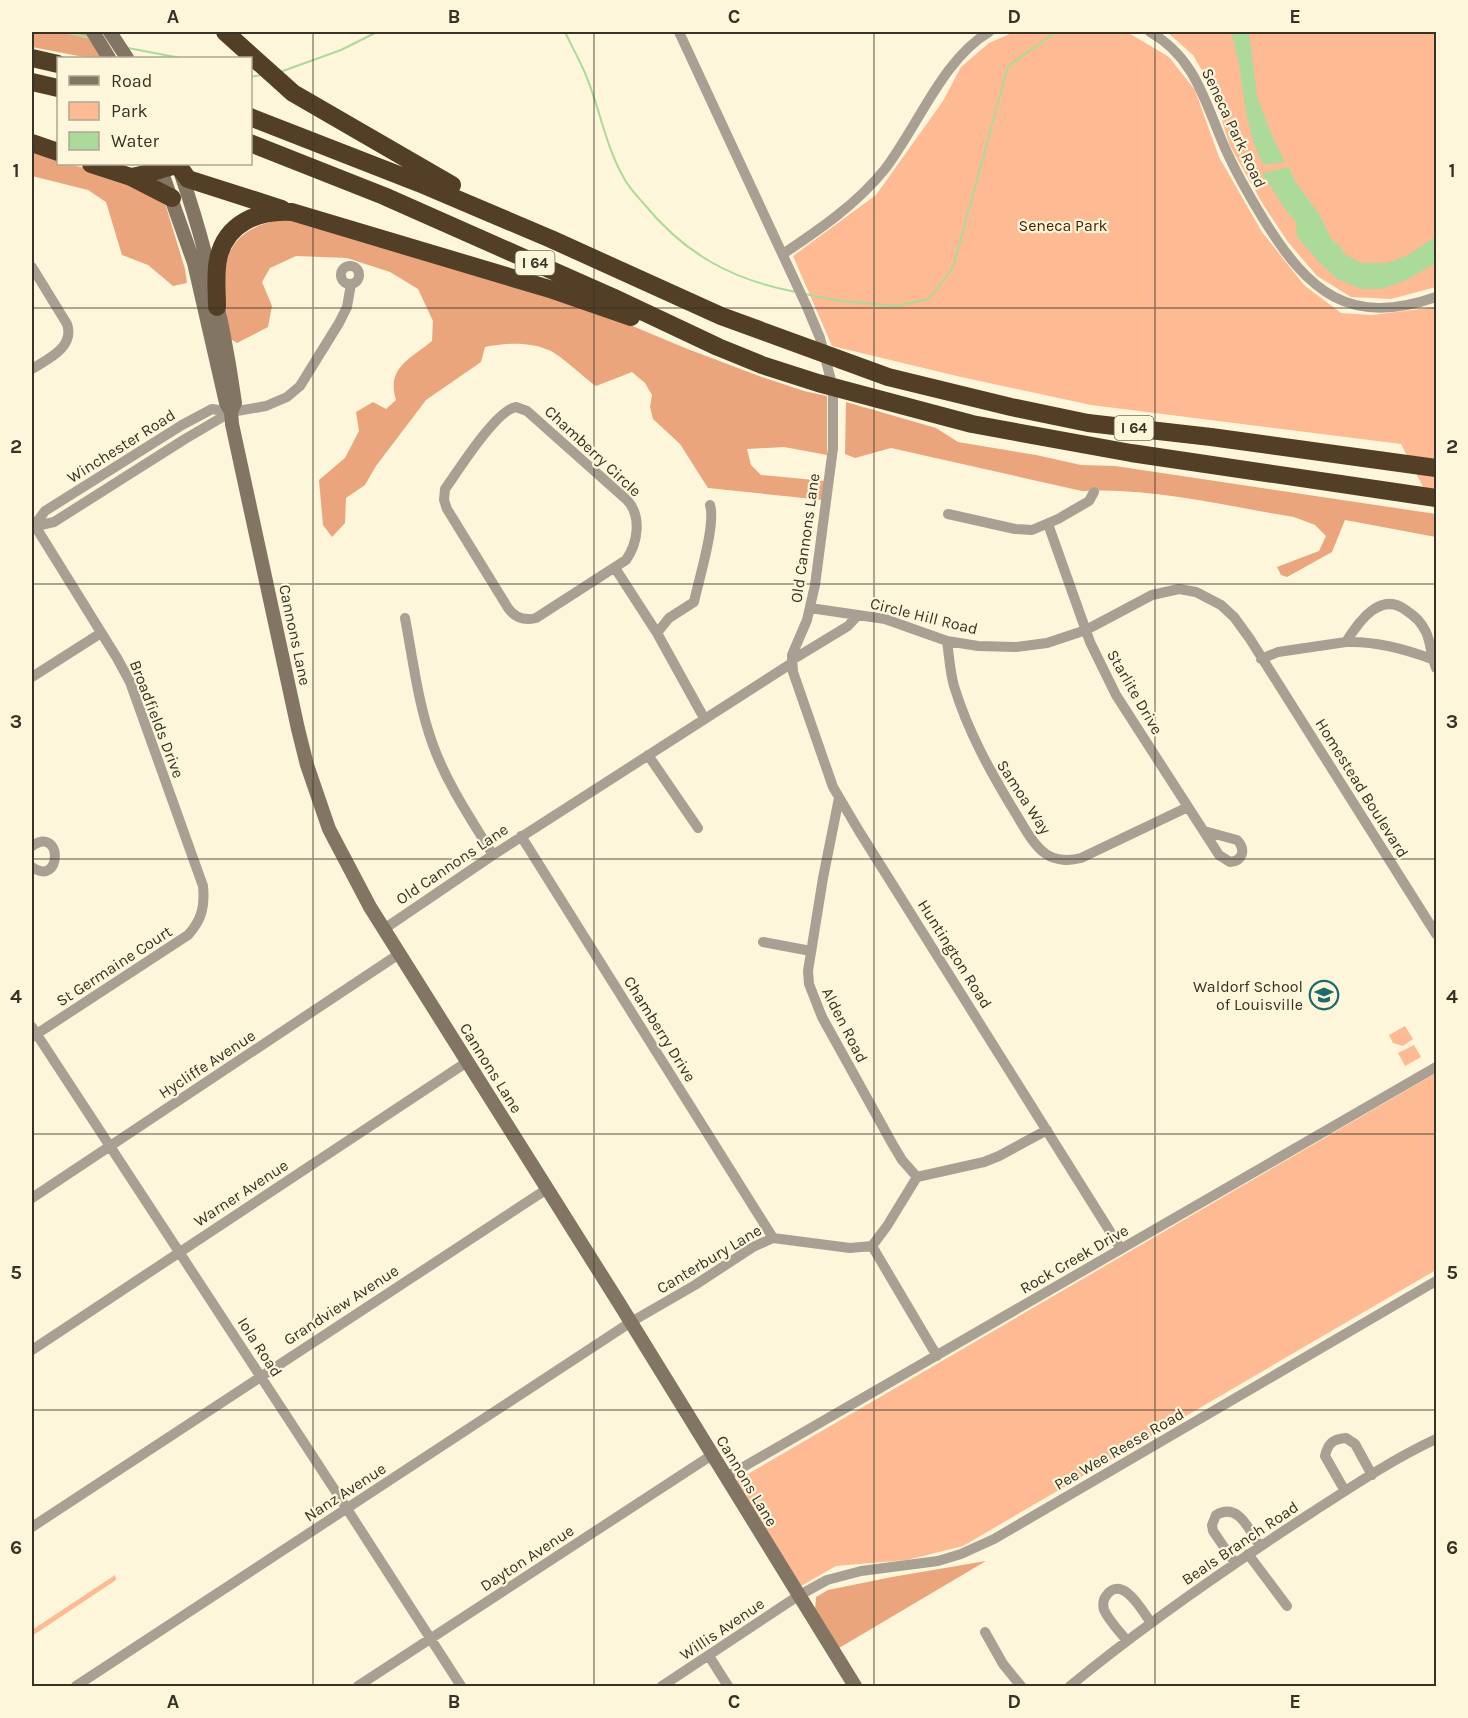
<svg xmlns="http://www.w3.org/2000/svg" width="1468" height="1718" font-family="Karla,sans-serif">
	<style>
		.green { fill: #feba93 }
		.forest { fill: #eaa57d }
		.water { fill: #acda9a }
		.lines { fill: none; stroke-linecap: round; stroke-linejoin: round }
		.stream { stroke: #acda9a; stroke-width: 2 }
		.street { stroke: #a99f92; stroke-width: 10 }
		.secondary { stroke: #837563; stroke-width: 14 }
		.highway { stroke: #523f26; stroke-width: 18 }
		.grid { fill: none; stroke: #363225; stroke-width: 1.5; stroke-opacity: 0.55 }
		.labels { text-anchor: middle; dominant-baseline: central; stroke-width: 4.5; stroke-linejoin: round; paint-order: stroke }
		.shield { fill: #fef6da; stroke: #726d5b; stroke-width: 1.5 }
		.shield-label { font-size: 15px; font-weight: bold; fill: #363225 }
		.street-label { font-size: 16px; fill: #363225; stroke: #fef6da }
		.park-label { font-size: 16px; fill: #471d00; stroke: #fef6da }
		.poi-label { font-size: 16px; fill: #363225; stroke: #fef6da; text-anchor: end }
		.neatline { fill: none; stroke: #363225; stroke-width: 2 }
		.grid-label { font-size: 20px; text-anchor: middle; font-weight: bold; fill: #363225 }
	</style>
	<rect width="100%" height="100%" fill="#fef6da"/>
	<path class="green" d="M 1014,32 L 1127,32 L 1169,57 L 1195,90 L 1219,157 L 1262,232 L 1304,285 L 1341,313 L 1372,315 L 1436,307 L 1436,512 L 1401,444 L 1091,405 L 961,377 L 832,346 L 793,256 L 876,195 L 943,101 L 961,67 L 989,43 Z
		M 1167,32 L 1436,32 L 1436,287 L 1391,299 L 1351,297 L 1317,276 L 1288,242 L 1264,206 L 1230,146 L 1211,86 L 1193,55 Z
		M 1405,1026 L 1413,1039 L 1403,1046 L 1393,1043 L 1389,1035 Z
		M 1414,1045 L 1421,1057 L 1405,1066 L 1398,1053 Z
		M 1436,1073 L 1436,1270 L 963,1546 L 907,1560 L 836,1566 L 801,1586 L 736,1481 Z
		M 115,1575 L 116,1580 L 32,1636 L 32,1630 Z"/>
	<path class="forest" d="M 32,32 L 85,32 L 102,58 L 89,58 L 32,47 Z
		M 32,149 L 58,158 L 58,164 C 89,164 140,186 165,203 L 185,269 L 187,283 L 173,286 L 148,265 L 122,255 L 106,202 L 88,190 L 32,176 Z
		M 279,220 L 297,220 L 592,309 L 685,348 L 759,376 L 804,391 L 827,396 L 827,455 L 784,447 L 747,449 L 751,465 L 761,475 L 825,481 L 823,500 L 708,488 L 680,444 L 653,419 L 650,407 L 652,395 L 645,383 L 632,372 L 596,386 C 583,377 564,358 551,351 C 530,341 506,343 485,347 L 481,362 L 426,400 L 376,466 L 365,485 L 346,498 L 345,523 L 332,537 L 323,525 L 319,480 L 345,458 L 359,431 L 356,412 L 373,402 L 386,409 L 396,400 C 386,368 410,359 432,341 L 433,321 L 418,289 L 390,272 L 347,258 L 296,256 L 270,268 L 262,282 L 272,306 L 268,327 L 237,343 L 229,338 C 224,284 210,233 279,220 Z
		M 846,402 L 936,428 L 958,442 L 1036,455 L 1081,465 L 1115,466 L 1436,514 L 1436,537 L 1345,520 L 1332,552 L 1287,577 L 1281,575 L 1277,567 L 1319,551 L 1326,536 L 1315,525 L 1294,517 C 1226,506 1150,487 1082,491 L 891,448 L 855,458 L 845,454 Z
		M 986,1561 L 839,1648 L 815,1611 L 816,1597 L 828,1590 L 892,1577 Z"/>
	<path class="water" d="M 1231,32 L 1249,32 L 1257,96 L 1270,131 L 1285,162 L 1264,165 C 1247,136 1244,97 1239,64 C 1237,53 1234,42 1231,32 Z
		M 1289,167 L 1296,183 L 1320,215 L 1331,239 L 1339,245 L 1346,255 L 1362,263 L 1386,263 L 1408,255 L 1436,236 L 1436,263 L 1406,280 L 1382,289 L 1362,289 L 1337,279 L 1318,261 L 1297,237 L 1296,222 L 1285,209 L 1262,173 Z"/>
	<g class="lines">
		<path class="stream" d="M 64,32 L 90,38
			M 565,32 C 571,45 579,59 585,73 C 600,108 605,146 625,180 C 630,189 638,197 645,205 C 686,255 733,280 796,292
			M 128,48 L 181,58
			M 280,72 L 341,50 L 377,32
			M 250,77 L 262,75
			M 805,294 L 841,301 L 896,306 L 929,299 L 953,268 L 1008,66 L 1056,32"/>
		<path class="street" d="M 679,32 L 807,307 L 820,338 L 833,388 L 833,448 L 815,585 L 807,620 L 792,655 L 793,672 L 833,787 L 859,831 L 1121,1249
			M 1150,32 C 1196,58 1205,103 1225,148 C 1236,173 1250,197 1264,220 C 1309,293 1350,327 1436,297
			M 783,254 C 820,229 857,204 885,169 C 918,126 943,59 989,32
			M341 275a9 9 0 1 1 18 0a9 9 0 1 1-18 0Z
			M 32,267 L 67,324 C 75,347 48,359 32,369
			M 516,407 L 527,411 L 627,500 C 642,516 638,543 626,560 L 536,618 C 524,621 515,618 508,608 L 447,509 L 444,500 L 445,489 C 458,471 496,410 516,407 Z
			M 948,514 L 1015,529 L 1032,530 L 1058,519 L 1089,501 L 1094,492
			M 32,521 L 117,658 L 130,682 L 203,886 C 205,906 202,920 188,935 L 32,1037
			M 1048,524 L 1090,642 L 1116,695 L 1219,855 L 1230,862 C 1243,861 1246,849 1237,840 L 1204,831
			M 34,526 L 45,511 L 182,425 L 212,409 L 231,412 L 266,406 L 287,397 L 300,386 L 339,323 L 347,307 L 351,284
			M 32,527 L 54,522 L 185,439 L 231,412
			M 615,568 L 657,633 L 704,718
			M 810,608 L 885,619 L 947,641 L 978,646 L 1016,647 L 1047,643 L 1086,630 L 1152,595 L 1179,589 L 1196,592 L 1221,605 L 1234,617 L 1250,639 L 1436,934
			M 405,618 C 413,660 418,704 433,745 C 447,784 471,819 493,855
			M 657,633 L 669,618 L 694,602 C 699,579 716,524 710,505
			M 947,641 C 949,655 950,672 954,686 C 968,732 991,773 1016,814 C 1024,827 1033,845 1046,854 C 1056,861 1070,861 1081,858 L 1188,807
			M 1346,642 C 1376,641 1404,649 1432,659
			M 1261,659 L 1278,652 L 1346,642 C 1359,621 1381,590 1407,611 C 1416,617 1421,622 1426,632 C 1431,643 1431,656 1436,668
			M 792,660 L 848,626 L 858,615
			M 32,677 L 101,633
			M 648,755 L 698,828
			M 839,798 L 823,878 L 808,971 L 809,984 L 822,1017 L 893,1145 L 902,1160 L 917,1177
			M 521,836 L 773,1238
			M 32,846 C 63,825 62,888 32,867
			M 384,929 L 493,855 L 792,663
			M 763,942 L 811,951
			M 32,1027 L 340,1498 L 461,1686
			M 32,1198 L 399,954
			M 872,1246 L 937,1356
			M 32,1350 L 467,1062
			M 726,1477 L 1436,1067
			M 1345,1491 L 1325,1456 C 1328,1443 1333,1439 1346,1438 L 1355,1444 L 1372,1475
			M 32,1527 L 547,1189
			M 1248,1554 L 1287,1606
			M 1235,1563 L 1213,1531 L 1212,1525 L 1216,1515 C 1239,1502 1249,1530 1260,1546
			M 985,1632 L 1003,1664 L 1021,1686
			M 1127,1641 C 1120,1632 1109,1621 1104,1610 C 1103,1606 1103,1600 1106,1596 C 1122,1573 1143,1612 1151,1623
			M 709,1656 L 728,1686
			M 76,1686 L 631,1322 L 695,1285 L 753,1247 L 773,1238 L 850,1248 L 872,1246 L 887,1226 L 917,1177 L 984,1162 L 999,1156 L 1047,1130
			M 358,1686 L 712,1455
			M 662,1686 L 798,1596 L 827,1580 L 861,1571 L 938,1561 L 961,1554 L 994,1539 L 1436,1281
			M 1070,1686 C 1146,1623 1228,1567 1311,1513 C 1351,1487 1393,1459 1436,1439"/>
		<path class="secondary" d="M 93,32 L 109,58
			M 110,32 L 127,58
			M 159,164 L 194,263 L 226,403 L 231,412
			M 180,171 C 206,246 224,324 235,403 L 231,412 L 232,424 L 298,729 L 307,765 L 329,829 L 370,907 L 619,1303 L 855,1686"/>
		<path class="highway" d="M 225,32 L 293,93 L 452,185
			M 32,58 L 58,64
			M 32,82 L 58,88
			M 250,117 L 419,183 L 551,239 L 721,316 L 888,377 L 1011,407 L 1088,423 L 1211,437 L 1436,468
			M 32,143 L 58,152
			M 250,143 L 384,196 L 612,297 L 718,347 L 762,365 L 818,383 L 972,424 L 1131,453 L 1436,498
			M 91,164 L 131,177 L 172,198
			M 177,164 L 188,179 L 282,209
			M 131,177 C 147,175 162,168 178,165
			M 217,307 C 217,292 215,274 218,260 C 225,223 258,210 292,212 L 553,290 L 631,317"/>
	</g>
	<path class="grid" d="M 313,32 L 313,1686M 594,32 L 594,1686M 874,32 L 874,1686M 1155,32 L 1155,1686M 32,308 L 1436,308M 32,584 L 1436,584M 32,859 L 1436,859M 32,1134 L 1436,1134M 32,1410 L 1436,1410"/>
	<defs>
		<g id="school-ring" transform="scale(1.5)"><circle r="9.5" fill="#fef6da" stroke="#1c696e" stroke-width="1.5"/><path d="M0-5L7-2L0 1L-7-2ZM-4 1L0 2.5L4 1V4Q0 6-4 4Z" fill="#1c696e"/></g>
	</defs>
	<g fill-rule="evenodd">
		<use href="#school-ring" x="1324" y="995"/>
	</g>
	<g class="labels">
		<g class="shield">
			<rect x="515.5" y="251" width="39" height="24" rx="4.5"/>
			<rect x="1114.5" y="416" width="39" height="24" rx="4.5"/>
		</g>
		<g class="shield-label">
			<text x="535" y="263">I 64</text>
			<text x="1134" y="428">I 64</text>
		</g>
		<g class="street-label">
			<text transform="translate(1234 128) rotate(65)">Seneca Park Road</text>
			<text transform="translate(121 446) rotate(-32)">Winchester Road</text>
			<text transform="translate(593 451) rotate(43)">Chamberry Circle</text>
			<text transform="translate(805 538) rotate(-82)">Old Cannons Lane</text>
			<text transform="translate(924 616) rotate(14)">Circle Hill Road</text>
			<text transform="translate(295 635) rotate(78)">Cannons Lane</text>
			<text transform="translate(1135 692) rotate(60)">Starlite Drive</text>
			<text transform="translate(157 719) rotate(69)">Broadfields Drive</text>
			<text transform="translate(1362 788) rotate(58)">Homestead Boulevard</text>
			<text transform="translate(1024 797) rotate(57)">Samoa Way</text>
			<text transform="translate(452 864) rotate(-34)">Old Cannons Lane</text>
			<text transform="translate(955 954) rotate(58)">Huntington Road</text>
			<text transform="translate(114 966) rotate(-33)">St Germaine Court</text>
			<text transform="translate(845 1025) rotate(63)">Alden Road</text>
			<text transform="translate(660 1029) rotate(58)">Chamberry Drive</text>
			<text transform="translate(207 1064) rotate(-33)">Hycliffe Avenue</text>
			<text transform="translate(491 1068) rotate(58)">Cannons Lane</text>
			<text transform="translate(241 1193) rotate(-33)">Warner Avenue</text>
			<text transform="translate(709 1259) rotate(-31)">Canterbury Lane</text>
			<text transform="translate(1074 1259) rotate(-30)">Rock Creek Drive</text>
			<text transform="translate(341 1305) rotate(-33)">Grandview Avenue</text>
			<text transform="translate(260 1347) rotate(57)">Iola Road</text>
			<text transform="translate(1119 1449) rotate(-30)">Pee Wee Reese Road</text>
			<text transform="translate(747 1481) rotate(59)">Cannons Lane</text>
			<text transform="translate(345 1492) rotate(-33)">Nanz Avenue</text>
			<text transform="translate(1240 1543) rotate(-34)">Beals Branch Road</text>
			<text transform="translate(527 1558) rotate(-33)">Dayton Avenue</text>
			<text transform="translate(722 1629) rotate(-34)">Willis Avenue</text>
		</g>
		<g class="park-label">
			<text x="1063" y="225">Seneca Park</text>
		</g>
		<g class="poi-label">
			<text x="1303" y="986">Waldorf School<tspan x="1303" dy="18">of Louisville</tspan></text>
		</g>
	</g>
	<rect width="1468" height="1718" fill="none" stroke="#fef6da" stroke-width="66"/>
	<rect x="57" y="57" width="195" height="108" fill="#fef6da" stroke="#aea892" stroke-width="1.5"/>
	<rect x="69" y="76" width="30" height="9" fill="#837563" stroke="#aea892" stroke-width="1.5"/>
	<text x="111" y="87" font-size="18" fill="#363225">Road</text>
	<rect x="69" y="102" width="30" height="18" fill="#feba93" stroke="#aea892" stroke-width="1.5"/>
	<text x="111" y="117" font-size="18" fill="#363225">Park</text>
	<rect x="69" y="132" width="30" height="18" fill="#acda9a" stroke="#aea892" stroke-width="1.5"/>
	<text x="111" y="147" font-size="18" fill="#363225">Water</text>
	<rect x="33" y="33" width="1402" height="1652" class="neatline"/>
	<g class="grid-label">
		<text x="173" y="23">A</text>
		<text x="454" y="23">B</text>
		<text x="734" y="23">C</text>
		<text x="1014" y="23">D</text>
		<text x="1295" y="23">E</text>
		<text x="16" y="177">1</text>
		<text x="1452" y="177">1</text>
		<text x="16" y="453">2</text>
		<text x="1452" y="453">2</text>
		<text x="16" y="728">3</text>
		<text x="1452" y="728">3</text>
		<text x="16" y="1003">4</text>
		<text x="1452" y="1003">4</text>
		<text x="16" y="1279">5</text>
		<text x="1452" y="1279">5</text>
		<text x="16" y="1554">6</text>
		<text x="1452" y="1554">6</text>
		<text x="173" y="1708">A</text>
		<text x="454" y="1708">B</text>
		<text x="734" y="1708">C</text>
		<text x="1014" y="1708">D</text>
		<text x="1295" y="1708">E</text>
	</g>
</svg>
